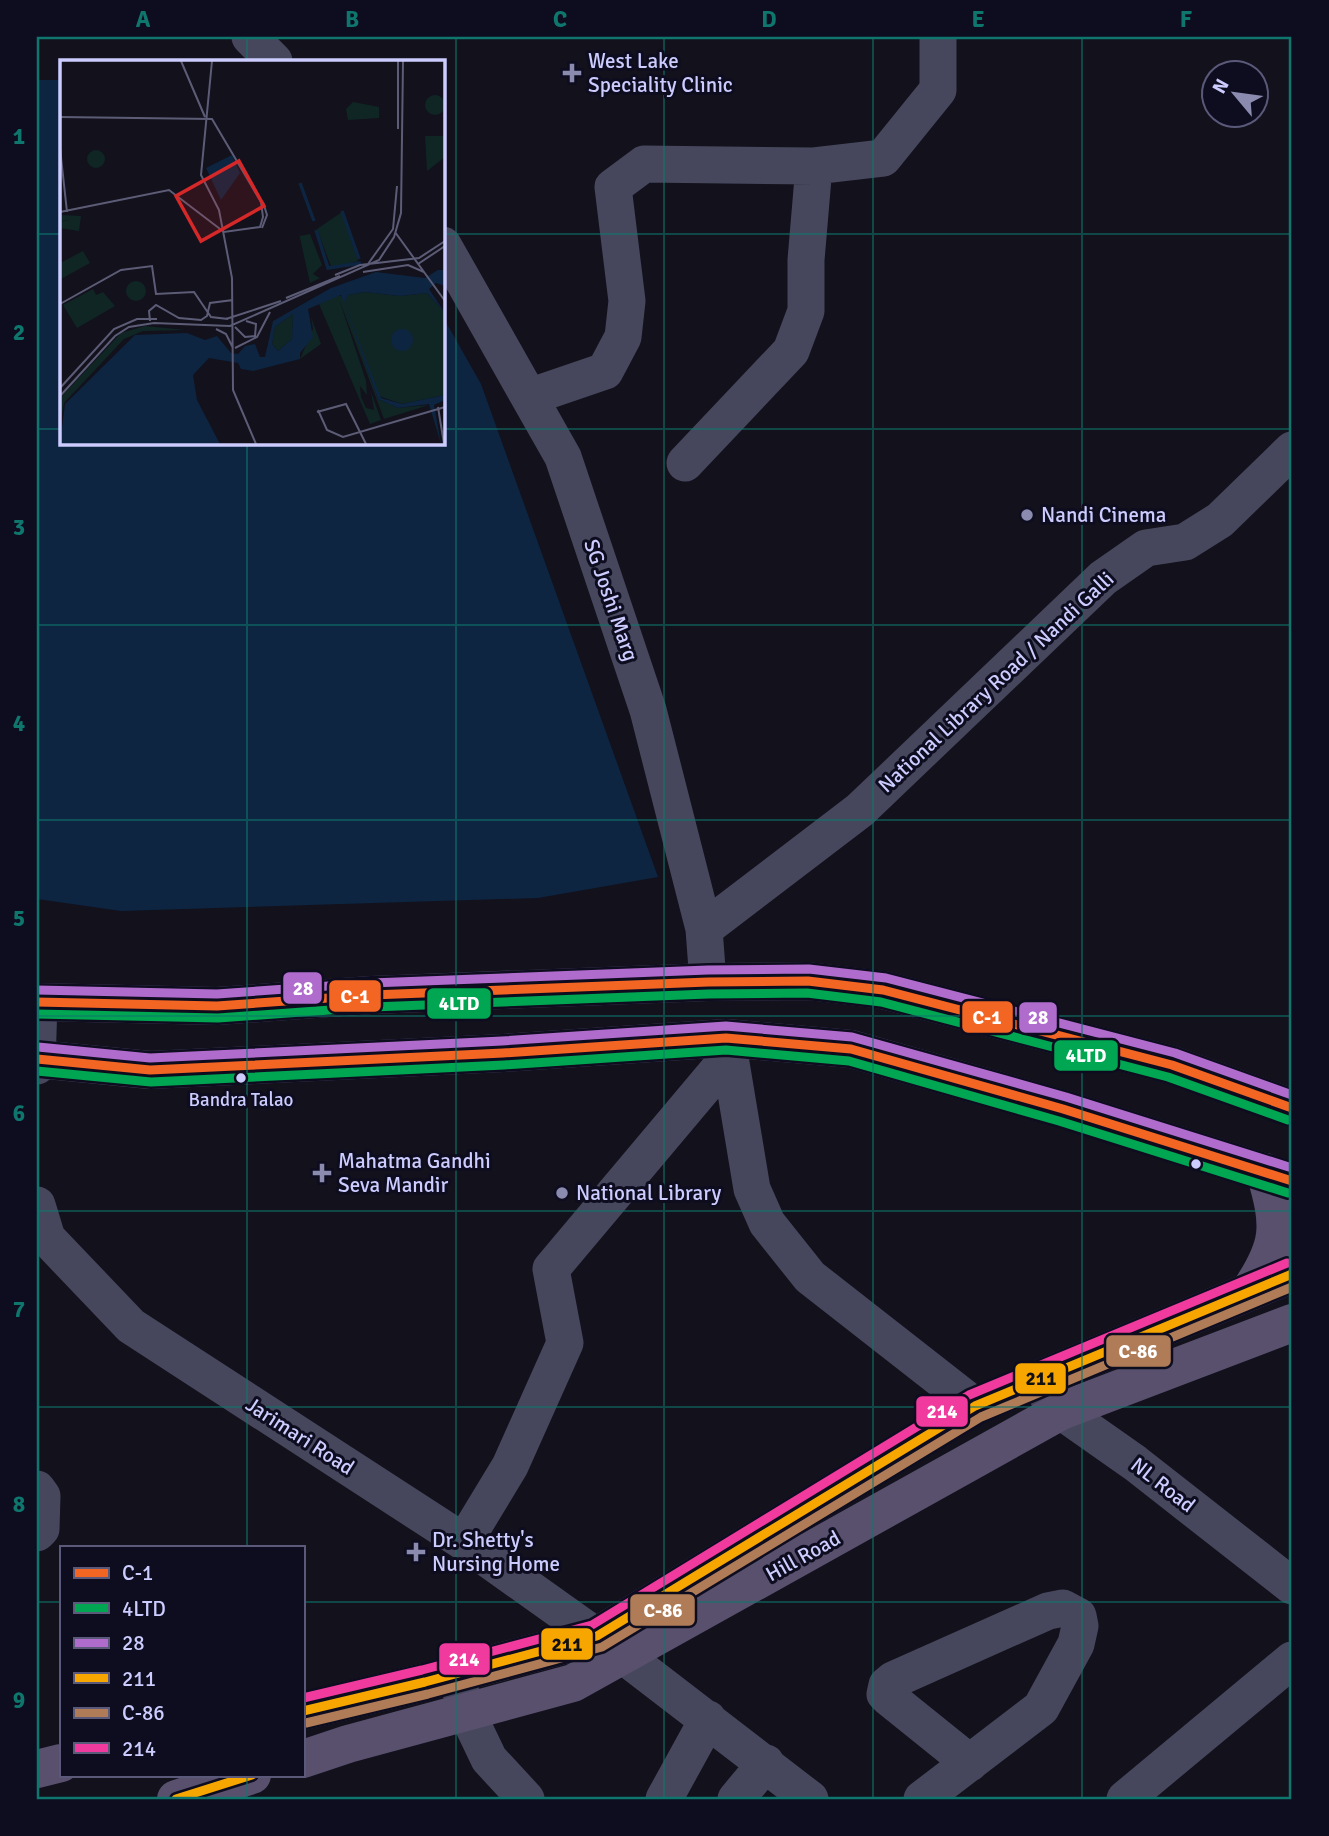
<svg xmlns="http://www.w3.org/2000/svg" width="1329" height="1836" font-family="Signika,sans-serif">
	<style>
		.water { fill: #0d2540 }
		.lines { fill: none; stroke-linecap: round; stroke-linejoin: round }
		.minor { stroke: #46475c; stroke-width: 37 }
		.major { stroke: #59506e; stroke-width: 38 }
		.bus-1-casing { stroke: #0e0d20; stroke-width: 14 }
		.bus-2-casing { stroke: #0e0d20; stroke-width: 14 }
		.bus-3-casing { stroke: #0e0d20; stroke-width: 14 }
		.bus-4-casing { stroke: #0e0d20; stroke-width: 14 }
		.bus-5-casing { stroke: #0e0d20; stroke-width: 14 }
		.bus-6-casing { stroke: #0e0d20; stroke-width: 14 }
		.bus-1 { stroke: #f26522; stroke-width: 9 }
		.bus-2 { stroke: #00a651; stroke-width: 9 }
		.bus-3 { stroke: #b06ccc; stroke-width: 9 }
		.bus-4 { stroke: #f7a600; stroke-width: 9 }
		.bus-5 { stroke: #b07c57; stroke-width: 9 }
		.bus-6 { stroke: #f13a9d; stroke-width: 9 }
		.grid { fill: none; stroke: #0f766e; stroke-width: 2; stroke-opacity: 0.55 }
		.poi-dot { fill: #8b8bb0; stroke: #0e0d20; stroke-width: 2.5 }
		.bus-dot { fill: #ccf; stroke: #0e0d20; stroke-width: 2.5 }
		.labels { text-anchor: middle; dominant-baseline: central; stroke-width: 6; stroke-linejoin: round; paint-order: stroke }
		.bus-label { font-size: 19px; fill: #ccf; stroke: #0e0d20 }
		.poi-label { font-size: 21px; fill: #ccf; stroke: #0e0d20; text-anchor: start }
		.street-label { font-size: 21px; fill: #ccf; stroke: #0e0d20 }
		.inset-river { fill: none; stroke: #0d2540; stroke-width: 3.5 }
		.inset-road { fill: none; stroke: #5c5c77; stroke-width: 2 }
		.view { fill: #d62828; fill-opacity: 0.15; stroke: #d62828; stroke-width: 3.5 }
		.inset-edge { fill: none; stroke: #ccf; stroke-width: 3.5 }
		.line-badge { stroke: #0e0d20; stroke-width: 2.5 }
		.badge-label { font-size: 19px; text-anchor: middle; font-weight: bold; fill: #fff }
		.pale-badge-label { font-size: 19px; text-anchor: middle; font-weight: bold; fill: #111 }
		.neatline { fill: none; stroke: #0f766e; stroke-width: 2.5 }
		.grid-label { font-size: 23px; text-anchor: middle; font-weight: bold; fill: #0f766e }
	</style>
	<rect width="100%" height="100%" fill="#12111c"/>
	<path class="water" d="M 37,80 L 61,80 L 61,443 L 443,443 L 443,317 L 481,384 L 658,877 L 538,898 L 121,911 L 37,899 Z"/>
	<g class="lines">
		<path class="minor" d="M 250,37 L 274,61
			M 443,245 L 563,457 L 648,710 L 704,929 L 708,982
			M 529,397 L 605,371 L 623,337 L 627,301 L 613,187 L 644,164 L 814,166 L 883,158 L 938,90 L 938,37
			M 685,463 L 791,351 L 806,311 L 806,260 L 814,166
			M 704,929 L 860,810 L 1103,578 L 1146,548 L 1185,542 L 1220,520 L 1292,450
			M 727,1039 L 752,1189 L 767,1223 L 810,1277 L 975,1406
			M 37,1066 L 39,1002
			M 37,1205 L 47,1238 L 131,1326 L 464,1542 L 624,1656 L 810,1799
			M 1043,1390 L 1061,1411 L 1135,1463 L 1292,1586
			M 37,1489 L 42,1496 L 41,1529 L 37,1533
			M 464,1542 L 510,1466 L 565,1343 L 551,1269 L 730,1056
			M 458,1681 L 466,1711 L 489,1759 L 526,1799
			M 664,1799 L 708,1719
			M 736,1799 L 766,1763
			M 922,1799 L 1041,1708 L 1076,1644 L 1080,1626 L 1078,1616 L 1063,1608 L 1048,1611 L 893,1680 L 887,1685 L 885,1694 L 888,1697 L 970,1763
			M 1125,1799 L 1292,1660"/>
		<path class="major" d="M 37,1002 L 217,1006 L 371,995 L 708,982 L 808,981 L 883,990 L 1172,1065 L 1292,1108
			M 37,1059 L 150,1070 L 503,1053 L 726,1038 L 851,1049 L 1063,1109 L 1292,1181
			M 1249,1292 C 1281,1245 1281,1226 1265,1172
			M 303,1711 L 425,1682 L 597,1636 L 975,1406 L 1292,1274
			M 303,1759 L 348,1744 L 573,1683 L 1061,1411 L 1292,1323
			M 37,1769 L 61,1763
			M 176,1799 L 252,1775"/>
		<g class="bus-1-casing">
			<path id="bus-1" d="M 37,1002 L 217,1006 L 371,995 L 708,982 L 808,981 L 883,990 L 1172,1065 L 1292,1108
				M 37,1059 L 150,1070 L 503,1053 L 726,1038 L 851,1049 L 1063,1109 L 1292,1181"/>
		</g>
		<g class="bus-2-casing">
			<path id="bus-2" d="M 37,1014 L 218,1018 L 372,1007 L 708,994 L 807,993 L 881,1002 L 1168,1077 L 1288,1120
				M 37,1071 L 151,1082 L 504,1065 L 726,1050 L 849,1061 L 1059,1121 L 1288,1193"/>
		</g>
		<g class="bus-3-casing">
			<path id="bus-3" d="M 37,990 L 217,994 L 371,983 L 708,970 L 809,969 L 886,978 L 1175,1053 L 1292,1095
				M 38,1047 L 150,1058 L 502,1041 L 726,1026 L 852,1037 L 1066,1097 L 1292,1168"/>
		</g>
		<g class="bus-4-casing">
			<path id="bus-4" d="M 303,1711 L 425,1682 L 597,1636 L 975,1406 L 1292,1274
				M 176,1799 L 252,1775"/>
		</g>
		<g class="bus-5-casing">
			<path id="bus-5" d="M 306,1723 L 428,1694 L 602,1647 L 981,1417 L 1292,1287"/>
		</g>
		<g class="bus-6-casing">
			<path id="bus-6" d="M 303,1698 L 422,1670 L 592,1625 L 969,1395 L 1287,1263"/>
		</g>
		<use href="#bus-1" class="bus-1"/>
		<use href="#bus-2" class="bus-2"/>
		<use href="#bus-3" class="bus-3"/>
		<use href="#bus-4" class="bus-4"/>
		<use href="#bus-5" class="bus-5"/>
		<use href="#bus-6" class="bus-6"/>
	</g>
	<path class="grid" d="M 247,37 L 247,61M 456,37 L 456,1799M 664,37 L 664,1799M 873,37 L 873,1799M 1082,37 L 1082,1799M 37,234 L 61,234M 443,234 L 1292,234M 37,429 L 61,429M 443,429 L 1292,429M 247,443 L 247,1547M 37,625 L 1292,625M 37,820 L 1292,820M 37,1016 L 1292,1016M 37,1211 L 1292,1211M 37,1407 L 1292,1407M 37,1602 L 61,1602M 303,1602 L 1292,1602M 247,1775 L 247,1799"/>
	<g class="poi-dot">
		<path d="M568.5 62.5h7v7h7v7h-7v7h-7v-7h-7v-7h7z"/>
		<circle cx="1027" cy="515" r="7"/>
		<path d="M318.5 1162.5h7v7h7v7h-7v7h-7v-7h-7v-7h7z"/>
		<circle cx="562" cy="1193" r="7"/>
		<path d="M412.5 1541.5h7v7h7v7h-7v7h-7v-7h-7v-7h7z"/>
	</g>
	<g class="bus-dot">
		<circle cx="241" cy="1078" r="6"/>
		<circle cx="1196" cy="1164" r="6"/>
	</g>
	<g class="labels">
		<g class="bus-label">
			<text x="241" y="1100">Bandra Talao</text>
		</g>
		<g class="poi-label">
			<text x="588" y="61">West Lake<tspan x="588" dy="24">Speciality Clinic</tspan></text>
			<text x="1041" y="515">Nandi Cinema</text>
			<text x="338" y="1161">Mahatma Gandhi<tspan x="338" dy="24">Seva Mandir</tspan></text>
			<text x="576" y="1193">National Library</text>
			<text x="432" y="1540">Dr. Shetty's<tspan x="432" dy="24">Nursing Home</tspan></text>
		</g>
		<g class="street-label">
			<text transform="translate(611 600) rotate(71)">SG Joshi Marg</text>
			<text transform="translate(996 682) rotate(-43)">National Library Road / Nandi Galli</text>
			<text transform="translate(300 1436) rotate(33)">Jarimari Road</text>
			<text transform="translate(1163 1485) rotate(38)">NL Road</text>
			<text transform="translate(803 1556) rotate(-29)">Hill Road</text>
		</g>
	</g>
	<g transform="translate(60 60)">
		<rect width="385" height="385" fill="#12111c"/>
		<path d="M365 45a10 10 0 1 1 20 0a10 10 0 1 1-20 0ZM 293,42 L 319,47 L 319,58 L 288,60 L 286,49 ZM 365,76 L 385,76 L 385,97 L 367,111 ZM27 99a9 9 0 1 1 18 0a9 9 0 1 1-18 0ZM 282,152 L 298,201 L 272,209 L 257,169 ZM 1,155 L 21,156 L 19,171 L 0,168 L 0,162 L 9,160 L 2,161 ZM 238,169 L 240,176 L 250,174 L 262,205 L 253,214 L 260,218 L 250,223 ZM 23,191 L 30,203 L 1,219 L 0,203 ZM66 231a10 10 0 1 1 20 0a10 10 0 1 1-20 0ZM 33,229 L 36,235 L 43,232 L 55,246 L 17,268 L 3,245 ZM 305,232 L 340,236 L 367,233 L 385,253 L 385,335 L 342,344 L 319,336 L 284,243 L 288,235 ZM 278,235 L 283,237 L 318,339 L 338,348 L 369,345 L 324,359 L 279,239 L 306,321 L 307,335 L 300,326 L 301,337 L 306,348 L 314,350 L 311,332 L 321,360 L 310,364 L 259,244 ZM 233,254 L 232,279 L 218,291 L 212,284 L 215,267 ZM 251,257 L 261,284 L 240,299 L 253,269 ZM 85,266 L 126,270 L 83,271 L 64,279 L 4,343 L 0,364 L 0,338 L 61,273 Z" fill="#102625"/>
		<path d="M 172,95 L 180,113 L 161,140 L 146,108 ZM 378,210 L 385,210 L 385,226 L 376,223 L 369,229 L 385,253 L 367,233 L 340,236 L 305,232 L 288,235 L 284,243 L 321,338 L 342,344 L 385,335 L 385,340 L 374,345 L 381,384 L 369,344 L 338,348 L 318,339 L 281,235 L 248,249 L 253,277 L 240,293 L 240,299 L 193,311 L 181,309 L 178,303 L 149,298 L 133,315 L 137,340 L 160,384 L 0,384 L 5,344 L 75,275 L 127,273 L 145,280 L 157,276 L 171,293 L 178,294 L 185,286 L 195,284 L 200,297 L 205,297 L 213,261 L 271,228 L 316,212 L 365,218 ZM 233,254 L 232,279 L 218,291 L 212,284 L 215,267 ZM331 280a11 11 0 1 1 22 0a11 11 0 1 1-22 0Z" fill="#0d2540" fill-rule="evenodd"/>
		<path class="inset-river" d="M 240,123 L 254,161M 282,151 L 299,199M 256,170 L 268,208 L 301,203"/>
		<path class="inset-road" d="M 121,1 L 145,57M 152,1 L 141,115 L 159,150 L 172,218 L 173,330 L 196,384M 0,57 L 152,59 L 201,142 L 203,157 L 200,167 L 164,172 L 109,130 L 0,152M 338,69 L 338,1M 0,88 L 7,152M 202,168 L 207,155 L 203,142M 335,172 L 385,241M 308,204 L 333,169 L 337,126M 358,204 L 385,186M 303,212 L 348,205 L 364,212M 275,215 L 300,205 L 359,198 L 385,181M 226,238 L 280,216M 0,244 L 61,210 L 92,206 L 96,234 L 134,232 L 151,257 L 168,259M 166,259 L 221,241M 90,261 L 89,251 L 96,245 L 119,258 L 141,260 L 147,256 L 150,243 L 173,240M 175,267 L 185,277 L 195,276 L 196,264 L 186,261M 156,269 L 166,274 L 173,288M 175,288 L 197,277 L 210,252M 0,328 L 54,269 L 77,259 L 97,259M 0,336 L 55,276 L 69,267 L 94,263 L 170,266 L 319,200 L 334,177 L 341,153 L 343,1M 378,347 L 384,384M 258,350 L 267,370 L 283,377 L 385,347M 257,352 L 286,344 L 306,384"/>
		<path class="view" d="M 179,101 L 204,146 L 141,181 L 116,136 Z"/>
		<rect width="385" height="385" class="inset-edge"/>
	</g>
	<g class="line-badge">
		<rect x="282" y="971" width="41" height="34" rx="7" fill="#b06ccc"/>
		<rect x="328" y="979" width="54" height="34" rx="7" fill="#f26522"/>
		<rect x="426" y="987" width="66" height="33" rx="7" fill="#00a651"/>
		<rect x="961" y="1000" width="53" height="34" rx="7" fill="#f26522"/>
		<rect x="1018" y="1001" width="40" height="33" rx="7" fill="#b06ccc"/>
		<rect x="1053" y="1039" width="66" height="33" rx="7" fill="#00a651"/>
		<rect x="1105" y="1334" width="67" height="34" rx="7" fill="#b07c57"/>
		<rect x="1014" y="1362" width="53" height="33" rx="7" fill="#f7a600"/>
		<rect x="915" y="1395" width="54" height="33" rx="7" fill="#f13a9d"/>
		<rect x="629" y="1593" width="67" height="34" rx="7" fill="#b07c57"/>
		<rect x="540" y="1627" width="54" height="34" rx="7" fill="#f7a600"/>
		<rect x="438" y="1642" width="53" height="34" rx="7" fill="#f13a9d"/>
	</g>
	<g class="badge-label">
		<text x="303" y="995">28</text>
		<text x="355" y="1003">C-1</text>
		<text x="459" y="1010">4LTD</text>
		<text x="987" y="1024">C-1</text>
		<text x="1038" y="1024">28</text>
		<text x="1086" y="1062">4LTD</text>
		<text x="1138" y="1358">C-86</text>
		<text x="942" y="1418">214</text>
		<text x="663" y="1617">C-86</text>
		<text x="464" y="1666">214</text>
	</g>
	<g class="pale-badge-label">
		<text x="1041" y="1385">211</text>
		<text x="567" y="1651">211</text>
	</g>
	<rect width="1329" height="1836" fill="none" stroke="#0e0d20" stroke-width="77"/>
	<rect x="60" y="1546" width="245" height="231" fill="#0e0d20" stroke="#5a5979" stroke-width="2"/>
	<rect x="74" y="1568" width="35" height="10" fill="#f26522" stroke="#5a5979" stroke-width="2"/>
	<text x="122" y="1580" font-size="21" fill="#ccccff">C-1</text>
	<rect x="74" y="1603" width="35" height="10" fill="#00a651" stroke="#5a5979" stroke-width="2"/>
	<text x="122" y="1616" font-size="21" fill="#ccccff">4LTD</text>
	<rect x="74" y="1638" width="35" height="10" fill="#b06ccc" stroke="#5a5979" stroke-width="2"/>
	<text x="122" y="1650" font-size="21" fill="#ccccff">28</text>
	<rect x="74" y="1673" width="35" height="10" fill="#f7a600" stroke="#5a5979" stroke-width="2"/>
	<text x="122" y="1686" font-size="21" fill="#ccccff">211</text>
	<rect x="74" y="1708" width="35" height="10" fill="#b07c57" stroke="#5a5979" stroke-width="2"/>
	<text x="122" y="1720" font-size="21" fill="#ccccff">C-86</text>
	<rect x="74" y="1743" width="35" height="10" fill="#f13a9d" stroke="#5a5979" stroke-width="2"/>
	<text x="122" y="1756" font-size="21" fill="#ccccff">214</text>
	<g transform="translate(1235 94) rotate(299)"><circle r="33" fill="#0e0d20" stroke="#5a5979" stroke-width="2"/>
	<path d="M0-5L12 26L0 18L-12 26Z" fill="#8b8bb0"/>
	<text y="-10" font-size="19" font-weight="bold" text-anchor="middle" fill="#ccccff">N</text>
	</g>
	<rect x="38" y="38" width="1252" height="1760" class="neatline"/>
	<g class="grid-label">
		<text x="143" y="27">A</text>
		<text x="352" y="27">B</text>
		<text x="560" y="27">C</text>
		<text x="769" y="27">D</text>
		<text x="978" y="27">E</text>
		<text x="1186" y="27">F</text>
		<text x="19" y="144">1</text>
		<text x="19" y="340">2</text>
		<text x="19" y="535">3</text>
		<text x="19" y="731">4</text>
		<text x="19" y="926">5</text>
		<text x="19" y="1121">6</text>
		<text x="19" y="1317">7</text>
		<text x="19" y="1512">8</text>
		<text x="19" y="1708">9</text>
	</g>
</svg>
